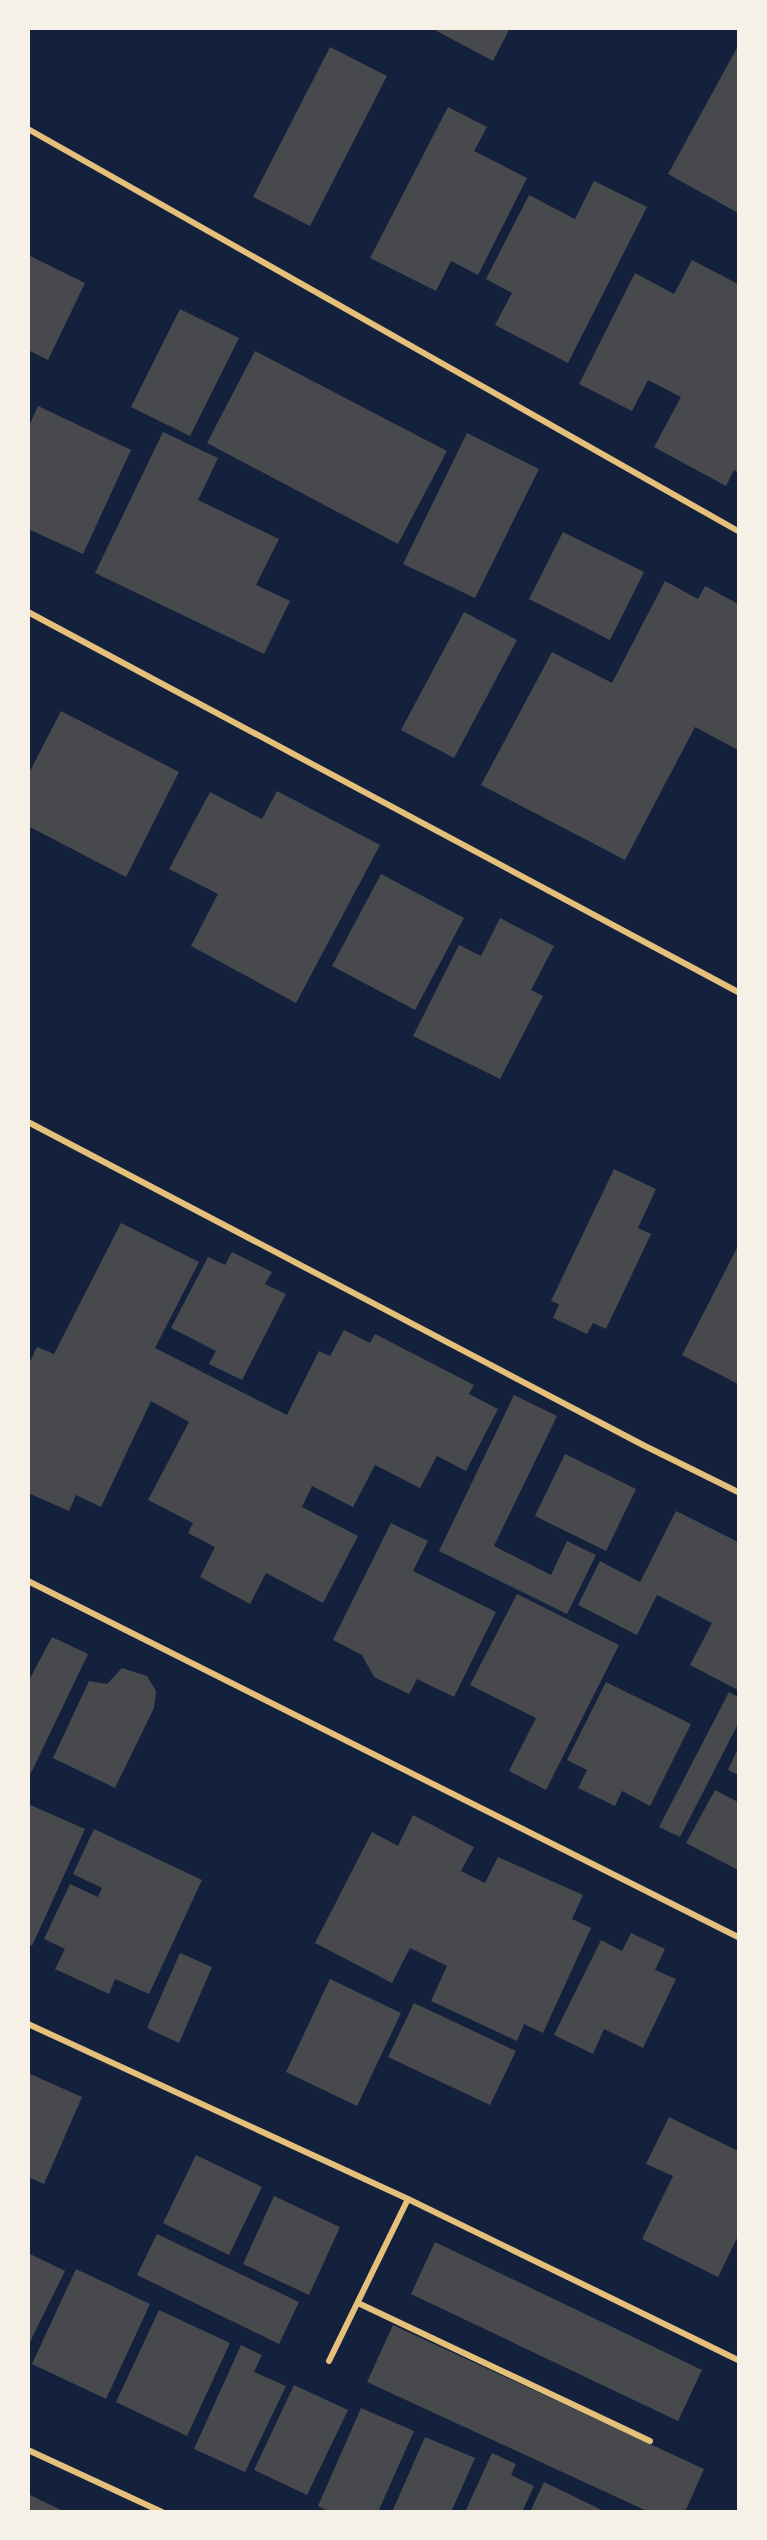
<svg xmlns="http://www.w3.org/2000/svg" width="767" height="2540" font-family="Rubik,sans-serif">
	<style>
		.building { fill: #48494c }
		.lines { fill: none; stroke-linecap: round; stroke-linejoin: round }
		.minor { stroke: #e5c07b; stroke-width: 6 }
	</style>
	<rect width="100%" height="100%" fill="#14213d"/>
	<path class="building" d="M 431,28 L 510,28 L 493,61 Z
		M 738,46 L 738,213 L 668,174 Z
		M 330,47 L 387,76 L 310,226 L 253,197 Z
		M 448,107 L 487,127 L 474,151 L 527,178 L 478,275 L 451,261 L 436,291 L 370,258 Z
		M 594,181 L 647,207 L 568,363 L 495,325 L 512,293 L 486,279 L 529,195 L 575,219 Z
		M 28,255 L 85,283 L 48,360 L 28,350 Z
		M 692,260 L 738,284 L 738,473 L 734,470 L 726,486 L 654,447 L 681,397 L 648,380 L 632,411 L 579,384 L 635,273 L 674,294 Z
		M 180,309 L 239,338 L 190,436 L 131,407 Z
		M 255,351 L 447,451 L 398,544 L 207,443 Z
		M 38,406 L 131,450 L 83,554 L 28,529 L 28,428 Z
		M 163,432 L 218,458 L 198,500 L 279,539 L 256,585 L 290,601 L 264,654 L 95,573 Z
		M 467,433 L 539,469 L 475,598 L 403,564 Z
		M 563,532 L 644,572 L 610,640 L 529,599 Z
		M 665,581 L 698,599 L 705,586 L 738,604 L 738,750 L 695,727 L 625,860 L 481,785 L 552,652 L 612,683 Z
		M 464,612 L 517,640 L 454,758 L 401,730 Z
		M 61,711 L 179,772 L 126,877 L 28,826 L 28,775 Z
		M 277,791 L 380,845 L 296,1003 L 191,946 L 218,894 L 169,869 L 210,792 L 262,819 Z
		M 381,874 L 464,918 L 415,1010 L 332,966 Z
		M 500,918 L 554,946 L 531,990 L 543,996 L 500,1079 L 413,1036 L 459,945 L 481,956 Z
		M 614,1169 L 656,1189 L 638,1228 L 651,1234 L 606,1329 L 593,1323 L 587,1334 L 553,1318 L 559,1304 L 551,1301 Z
		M 121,1223 L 199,1262 L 155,1348 L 287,1415 L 319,1351 L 330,1356 L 344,1330 L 370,1343 L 375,1334 L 474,1385 L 469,1394 L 498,1409 L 466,1471 L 437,1456 L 420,1488 L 375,1465 L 353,1507 L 312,1486 L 302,1507 L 358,1536 L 323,1603 L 266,1573 L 250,1604 L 200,1577 L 215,1547 L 188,1533 L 193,1523 L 148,1500 L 189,1422 L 151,1401 L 101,1507 L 76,1495 L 69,1511 L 28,1493 L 28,1366 L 37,1347 L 54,1354 Z
		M 738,1246 L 738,1384 L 682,1355 Z
		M 232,1252 L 272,1272 L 265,1284 L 286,1294 L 242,1380 L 209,1364 L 216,1351 L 171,1328 L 208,1257 L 225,1265 Z
		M 514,1395 L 557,1416 L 494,1546 L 551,1575 L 567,1541 L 596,1555 L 567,1614 L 439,1551 Z
		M 565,1454 L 636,1489 L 606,1551 L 535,1516 Z
		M 676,1511 L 738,1542 L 738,1690 L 690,1665 L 712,1623 L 657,1595 L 637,1635 L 578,1605 L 600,1561 L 640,1582 Z
		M 391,1523 L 428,1541 L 413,1571 L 496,1612 L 454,1697 L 417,1679 L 409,1694 L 374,1677 L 362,1655 L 333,1640 Z
		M 517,1594 L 619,1645 L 546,1790 L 509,1771 L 536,1718 L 470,1685 Z
		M 52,1637 L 88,1654 L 31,1773 L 28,1772 L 28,1682 Z
		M 122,1668 L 147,1676 L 156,1691 L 154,1708 L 115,1788 L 53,1758 L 89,1681 L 107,1684 Z
		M 606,1682 L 691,1724 L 650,1806 L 622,1791 L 615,1806 L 578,1788 L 587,1770 L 567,1760 Z
		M 729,1692 L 738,1697 L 738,1724 L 680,1837 L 659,1827 Z
		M 738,1748 L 738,1775 L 728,1770 Z
		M 715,1790 L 738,1802 L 738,1870 L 686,1843 Z
		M 28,1804 L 85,1829 L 32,1946 L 28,1944 Z
		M 413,1815 L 474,1847 L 461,1871 L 485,1883 L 498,1857 L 583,1895 L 572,1919 L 591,1928 L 543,2033 L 524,2024 L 517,2041 L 431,2001 L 447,1966 L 410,1948 L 392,1983 L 315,1943 L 372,1832 L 398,1846 Z
		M 94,1829 L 202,1880 L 149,1994 L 115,1979 L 109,1994 L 55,1969 L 65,1949 L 44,1939 L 70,1884 L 98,1897 L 102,1888 L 73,1874 Z
		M 631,1933 L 665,1949 L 655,1970 L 676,1979 L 643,2048 L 604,2029 L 593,2054 L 554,2035 L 601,1940 L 622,1951 Z
		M 180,1953 L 212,1967 L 179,2043 L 147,2028 Z
		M 330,1979 L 401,2013 L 357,2106 L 286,2072 Z
		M 414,2003 L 516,2051 L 490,2105 L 388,2057 Z
		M 28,2073 L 82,2097 L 44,2184 L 28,2177 Z
		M 669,2117 L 738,2151 L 738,2236 L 718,2277 L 642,2239 L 673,2176 L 646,2164 Z
		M 196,2155 L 262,2187 L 229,2255 L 163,2223 Z
		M 274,2196 L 340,2227 L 309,2295 L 243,2264 Z
		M 157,2234 L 299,2302 L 279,2344 L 137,2275 Z
		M 435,2242 L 702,2370 L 678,2421 L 411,2294 Z
		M 28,2253 L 65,2271 L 28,2346 Z
		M 76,2269 L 150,2304 L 106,2399 L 32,2364 Z
		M 159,2310 L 230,2343 L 187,2436 L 116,2402 Z
		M 393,2325 L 704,2469 L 685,2512 L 649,2512 L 367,2382 Z
		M 241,2345 L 262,2355 L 254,2372 L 286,2386 L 245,2472 L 194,2449 Z
		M 294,2385 L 348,2410 L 307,2495 L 254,2470 Z
		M 361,2408 L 414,2431 L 378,2512 L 330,2512 L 318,2506 Z
		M 425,2437 L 475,2458 L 451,2512 L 392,2512 Z
		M 492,2453 L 516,2464 L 511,2475 L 534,2486 L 522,2512 L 465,2512 Z
		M 544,2482 L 606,2512 L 530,2512 Z
		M 28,2494 L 65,2512 L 28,2512 Z"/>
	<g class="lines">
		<path class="minor" d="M 28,129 L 738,531
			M 28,612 L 738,992
			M 28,1122 L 643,1445 L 738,1492
			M 28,1581 L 738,1937
			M 28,2024 L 408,2199 L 738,2360
			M 358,2303 L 650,2441
			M 329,2361 L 408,2199
			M 28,2450 L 162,2512"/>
	</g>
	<rect width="767" height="2540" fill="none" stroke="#f6f1e7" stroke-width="60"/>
</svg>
